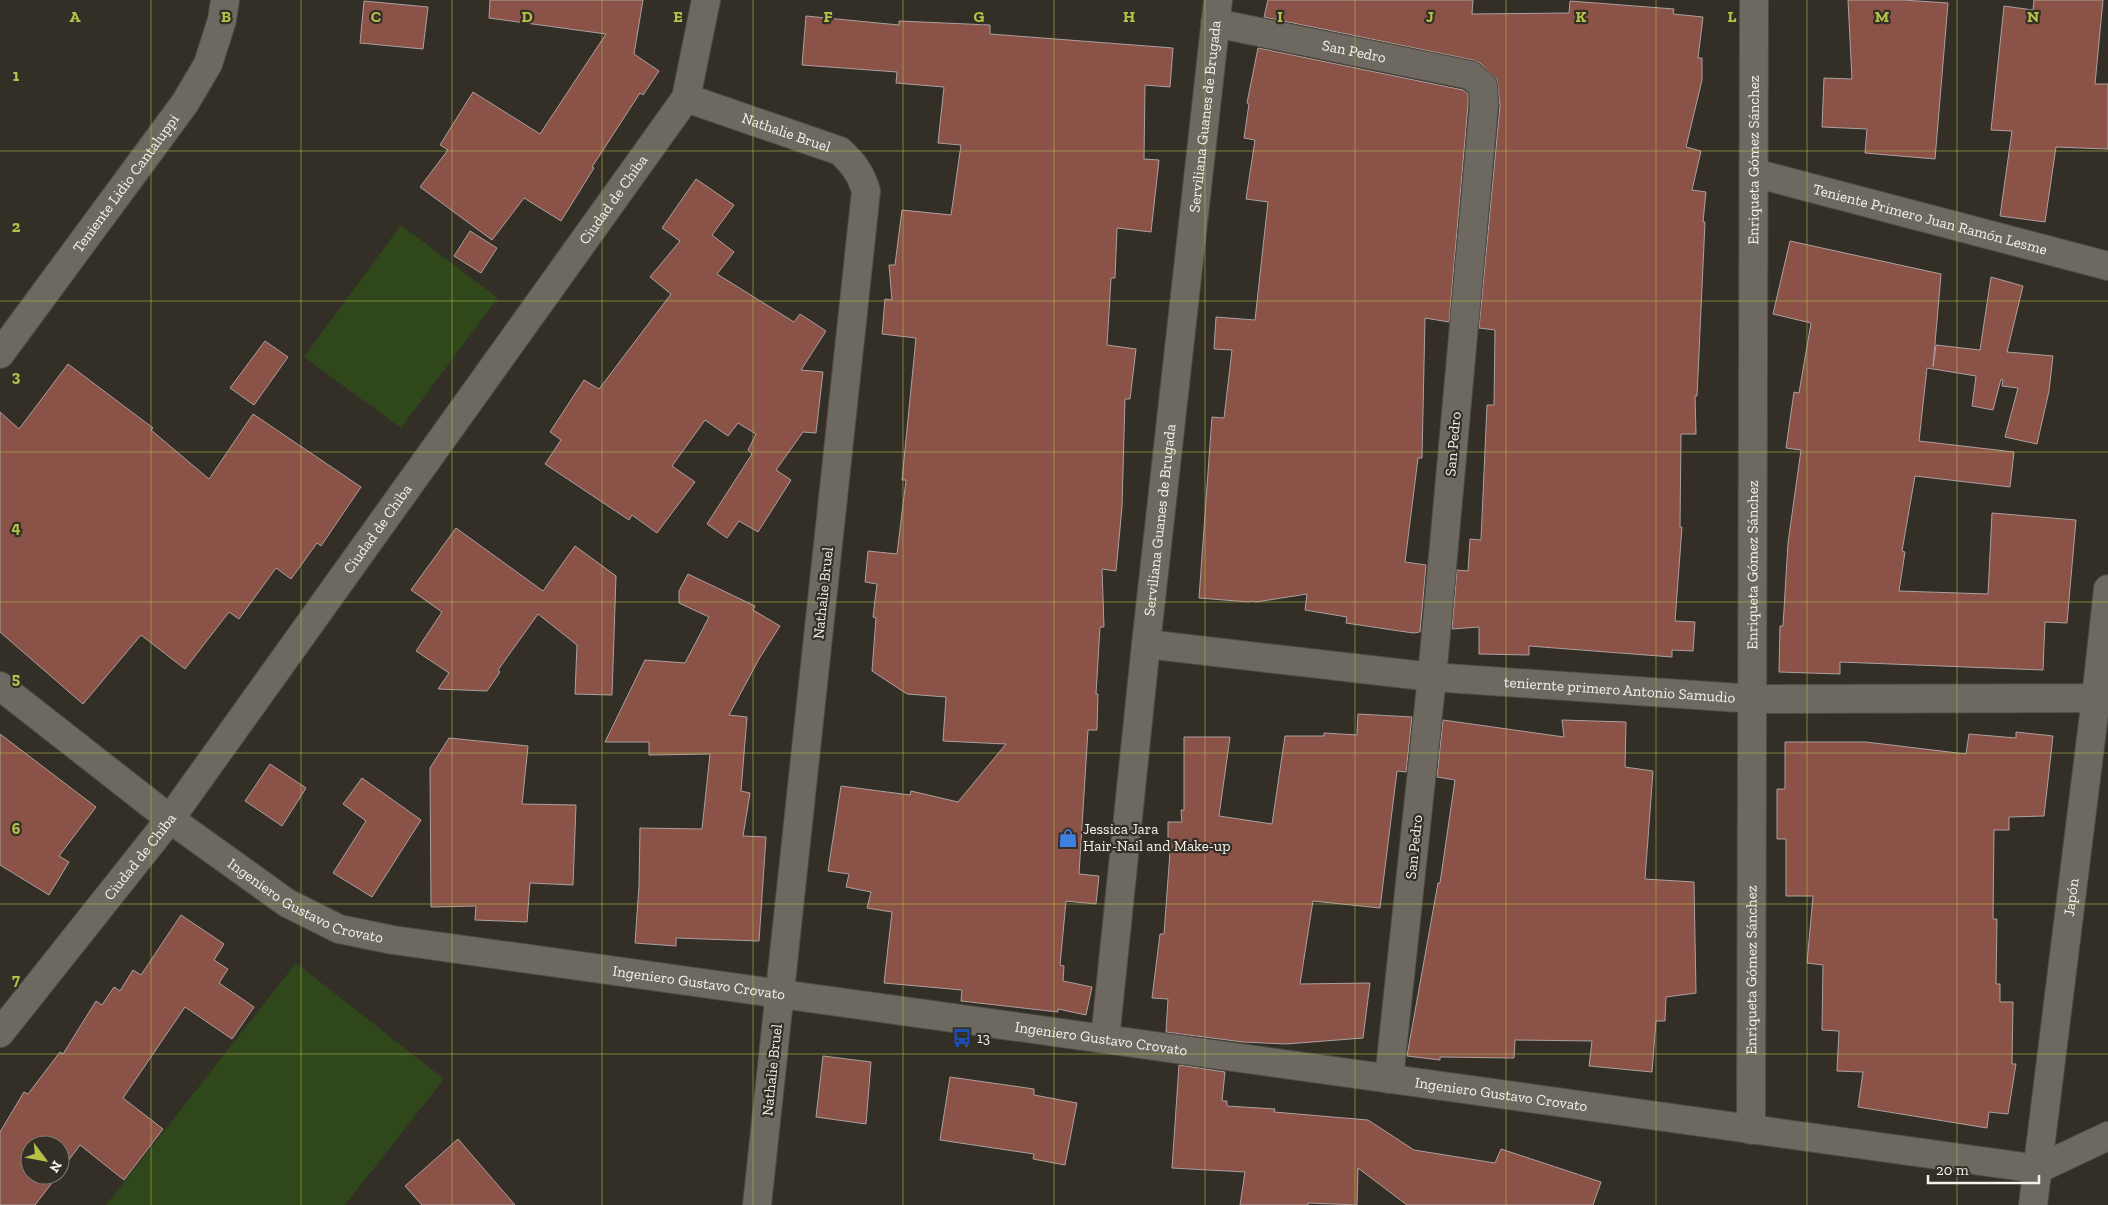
<svg xmlns="http://www.w3.org/2000/svg" width="2108" height="1205" font-family="'Zilla Slab',serif">
	<style>
		.green { fill: #30471b }
		.building { fill: #8b5248; stroke: #aca09e }
		.lines { fill: none; stroke-linecap: round; stroke-linejoin: round }
		.minor-casing { stroke: #4f4c45; stroke-width: 30 }
		.tertiary-casing { stroke: #4f4c45; stroke-width: 30 }
		.minor { stroke: #6d6960; stroke-width: 28 }
		.tertiary { stroke: #6d6960; stroke-width: 28 }
		.grid { fill: none; stroke: #b6c148; stroke-width: 1; stroke-opacity: 0.55 }
		.labels { text-anchor: middle; dominant-baseline: central; stroke-width: 4.5; stroke-linejoin: round; paint-order: stroke }
		.street-label { font-size: 15px; fill: #f5f2ed; stroke: #332f27 }
		.poi-label { font-size: 15px; fill: #f5f2ed; stroke: #332f27; text-anchor: start }
		.grid-label { font-size: 16px; text-anchor: middle; font-weight: bold; fill: #b6c148; stroke: #332f27; stroke-width: 4.5; stroke-linejoin: round; paint-order: stroke }
	</style>
	<rect width="100%" height="100%" fill="#332f27"/>
	<path class="green" d="M 401,225 L 498,298 L 401,428 L 304,357 Z
		M 296,963 L 444,1079 L 345,1205 L 106,1205 Z"/>
	<path class="building" d="M 490,0 L 643,0 L 634,54 L 659,71 L 643,95 L 640,93 L 592,167 L 594,168 L 561,221 L 524,198 L 492,240 L 420,187 L 448,150 L 440,145 L 473,92 L 540,134 L 606,34 L 489,18 Z
		M 1268,0 L 1473,0 L 1472,14 L 1569,13 L 1570,1 L 1674,9 L 1673,14 L 1703,17 L 1698,58 L 1702,58 L 1702,80 L 1686,147 L 1701,151 L 1692,190 L 1706,192 L 1703,222 L 1705,222 L 1697,396 L 1695,396 L 1696,434 L 1681,434 L 1680,527 L 1682,527 L 1675,621 L 1695,622 L 1693,651 L 1672,650 L 1672,657 L 1529,646 L 1529,655 L 1479,654 L 1479,627 L 1452,629 L 1457,570 L 1468,571 L 1470,539 L 1481,540 L 1487,405 L 1494,405 L 1495,330 L 1479,328 L 1500,106 L 1497,79 L 1480,63 L 1473,60 L 1264,17 Z
		M 1848,0 L 1903,0 L 1948,3 L 1935,159 L 1865,153 L 1867,129 L 1822,127 L 1824,78 L 1852,79 Z
		M 2034,0 L 2103,0 L 2095,84 L 2108,84 L 2108,149 L 2056,147 L 2045,222 L 2000,216 L 2012,131 L 1991,130 L 2004,6 L 2033,10 Z
		M 364,1 L 428,7 L 423,49 L 360,43 Z
		M 806,16 L 899,25 L 899,21 L 990,25 L 990,34 L 1173,48 L 1170,87 L 1145,85 L 1144,159 L 1159,160 L 1151,232 L 1117,228 L 1115,278 L 1111,278 L 1107,345 L 1136,349 L 1130,399 L 1125,399 L 1122,507 L 1116,571 L 1102,569 L 1104,627 L 1100,627 L 1096,694 L 1098,694 L 1097,730 L 1088,730 L 1079,874 L 1099,876 L 1096,904 L 1066,901 L 1060,965 L 1064,966 L 1063,981 L 1092,987 L 1086,1015 L 1058,1009 L 1058,1012 L 961,1001 L 962,990 L 884,983 L 892,912 L 867,908 L 871,892 L 846,887 L 849,874 L 828,871 L 841,786 L 910,795 L 911,791 L 958,802 L 1006,744 L 943,741 L 946,697 L 907,694 L 872,671 L 876,618 L 873,617 L 877,584 L 865,582 L 868,551 L 897,554 L 906,480 L 902,480 L 916,338 L 882,334 L 885,299 L 892,300 L 889,265 L 895,265 L 902,210 L 951,215 L 961,145 L 938,143 L 944,87 L 896,83 L 897,72 L 802,65 Z
		M 1258,48 L 1463,90 L 1468,94 L 1468,105 L 1449,322 L 1425,318 L 1422,458 L 1418,458 L 1405,562 L 1426,565 L 1420,632 L 1413,633 L 1346,623 L 1347,617 L 1305,610 L 1307,594 L 1256,602 L 1250,601 L 1249,602 L 1199,598 L 1212,417 L 1224,418 L 1232,350 L 1214,349 L 1216,317 L 1255,320 L 1268,202 L 1246,199 L 1255,140 L 1244,138 L 1249,104 L 1247,103 Z
		M 696,179 L 734,205 L 712,235 L 734,252 L 717,274 L 794,322 L 800,314 L 826,331 L 801,370 L 823,372 L 816,433 L 803,432 L 776,470 L 791,480 L 758,532 L 739,521 L 727,538 L 707,524 L 752,454 L 748,450 L 756,434 L 738,423 L 728,436 L 705,420 L 672,466 L 695,482 L 657,533 L 632,515 L 629,520 L 545,464 L 561,440 L 550,432 L 584,380 L 599,389 L 671,294 L 650,277 L 680,241 L 662,228 Z
		M 470,231 L 497,248 L 481,273 L 454,256 Z
		M 1790,241 L 1941,274 L 1933,367 L 1936,345 L 1980,350 L 1991,277 L 2023,286 L 2007,352 L 2053,356 L 2049,391 L 2037,444 L 2005,437 L 2018,388 L 2002,386 L 2003,380 L 2001,379 L 1993,410 L 1972,406 L 1976,376 L 1927,368 L 1919,441 L 2014,452 L 2010,487 L 1915,476 L 1902,551 L 1905,552 L 1899,591 L 1988,594 L 1992,513 L 2076,520 L 2067,623 L 2045,622 L 2043,670 L 1840,662 L 1840,674 L 1779,672 L 1780,626 L 1783,626 L 1788,543 L 1801,450 L 1786,448 L 1794,392 L 1799,393 L 1811,323 L 1773,314 Z
		M 265,341 L 288,357 L 254,405 L 230,388 Z
		M 68,364 L 153,428 L 151,430 L 209,479 L 253,414 L 361,487 L 321,546 L 317,543 L 291,579 L 276,568 L 239,619 L 229,612 L 185,669 L 141,635 L 83,704 L 0,632 L 0,412 L 19,429 Z
		M 456,528 L 543,591 L 575,546 L 616,576 L 612,695 L 575,694 L 577,645 L 538,614 L 498,670 L 500,672 L 487,691 L 438,689 L 449,673 L 416,651 L 442,612 L 411,590 Z
		M 688,574 L 755,606 L 753,610 L 780,626 L 759,659 L 729,715 L 747,717 L 741,791 L 750,793 L 743,836 L 766,837 L 759,941 L 676,938 L 676,946 L 635,943 L 639,886 L 640,828 L 702,829 L 710,754 L 649,755 L 649,742 L 605,742 L 645,660 L 685,663 L 709,617 L 679,603 L 679,591 Z
		M 1358,714 L 1412,717 L 1406,772 L 1397,771 L 1380,908 L 1313,901 L 1300,984 L 1370,983 L 1363,1038 L 1286,1044 L 1243,1042 L 1166,1032 L 1168,999 L 1152,998 L 1160,934 L 1164,934 L 1170,852 L 1168,852 L 1168,822 L 1182,822 L 1181,810 L 1184,810 L 1184,737 L 1230,737 L 1219,816 L 1272,824 L 1285,736 L 1324,736 L 1324,733 L 1357,735 Z
		M 1443,720 L 1564,737 L 1562,720 L 1626,722 L 1625,767 L 1653,771 L 1645,879 L 1694,882 L 1696,993 L 1666,997 L 1665,1021 L 1656,1021 L 1652,1072 L 1589,1066 L 1592,1041 L 1515,1040 L 1514,1058 L 1440,1057 L 1440,1060 L 1407,1056 L 1438,883 L 1440,883 L 1455,780 L 1437,777 Z
		M 2016,732 L 2053,736 L 2044,816 L 2009,817 L 2009,830 L 1994,830 L 1993,919 L 1997,919 L 1996,984 L 2000,984 L 2000,1002 L 2013,1002 L 2012,1064 L 2016,1064 L 2008,1114 L 1989,1112 L 1987,1128 L 1858,1107 L 1863,1072 L 1837,1071 L 1839,1031 L 1822,1030 L 1823,965 L 1807,963 L 1813,896 L 1786,896 L 1786,839 L 1777,839 L 1777,789 L 1785,789 L 1785,742 L 1866,742 L 1966,754 L 1969,734 L 2016,738 Z
		M 0,734 L 96,807 L 59,856 L 69,862 L 49,895 L 0,865 Z
		M 449,738 L 528,746 L 522,804 L 576,805 L 573,885 L 530,883 L 527,922 L 475,920 L 476,906 L 431,907 L 430,768 Z
		M 270,764 L 306,788 L 282,826 L 245,801 Z
		M 362,778 L 421,820 L 372,897 L 333,873 L 366,821 L 343,804 Z
		M 181,915 L 224,944 L 214,960 L 228,969 L 219,983 L 254,1007 L 232,1039 L 185,1007 L 123,1098 L 163,1129 L 124,1180 L 80,1145 L 60,1172 L 60,1145 L 30,1145 L 30,1175 L 58,1175 L 35,1205 L 0,1205 L 0,1132 L 24,1092 L 28,1094 L 60,1052 L 63,1054 L 96,1001 L 102,1005 L 114,987 L 120,991 L 133,970 L 141,975 Z
		M 823,1056 L 871,1062 L 866,1124 L 816,1117 Z
		M 1179,1065 L 1225,1072 L 1222,1101 L 1227,1101 L 1227,1106 L 1275,1109 L 1274,1112 L 1368,1120 L 1414,1150 L 1495,1163 L 1501,1149 L 1601,1182 L 1593,1205 L 1407,1205 L 1358,1168 L 1357,1205 L 1308,1203 L 1308,1205 L 1240,1205 L 1245,1172 L 1172,1168 Z
		M 950,1077 L 1034,1089 L 1034,1095 L 1077,1103 L 1065,1165 L 1033,1159 L 1034,1154 L 940,1140 Z
		M 458,1139 L 515,1205 L 422,1205 L 405,1186 Z"/>
	<g class="lines">
		<g class="minor-casing">
			<g id="minor">
				<path id="s1" d="M 1215,23 L 1470,75 L 1483,86 L 1484,105 L 1432,677 L 1389,1079"/>
				<path id="s2" d="M 686,98 L 840,151 C 854,164 861,174 866,191 L 757,1205"/>
				<path id="s3" d="M 1754,173 L 2108,266"/>
				<path id="s4" d="M 1146,644 L 1432,677 L 1754,699 L 2096,698 L 2108,692"/>
				<path id="s5" d="M 0,686 L 170,819 L 287,903 L 339,929 L 393,940 L 2038,1169 L 2108,1136"/>
				<path id="s6" d="M 0,1033 L 170,819 L 686,98 L 706,0"/>
				<path id="s7" d="M 1105,1039 L 1146,644 L 1218,0"/>
				<path id="s8" d="M 1751,1130 L 1754,0"/>
			</g>
		</g>
		<g class="tertiary-casing">
			<g id="tertiary">
				<path id="s9" d="M 0,354 L 185,103 L 208,64 L 222,20 L 225,0"/>
				<path id="s10" d="M 2033,1205 L 2096,698 L 2108,589"/>
			</g>
		</g>
		<use href="#minor" class="minor"/>
		<use href="#tertiary" class="tertiary"/>
	</g>
	<path class="grid" d="M 151,0 L 151,1205M 301,0 L 301,1205M 452,0 L 452,1205M 602,0 L 602,1205M 753,0 L 753,1205M 903,0 L 903,1205M 1054,0 L 1054,1205M 1205,0 L 1205,1205M 1355,0 L 1355,1205M 1506,0 L 1506,1205M 1656,0 L 1656,1205M 1807,0 L 1807,1205M 1957,0 L 1957,1205M 0,151 L 2108,151M 0,301 L 2108,301M 0,452 L 2108,452M 0,602 L 2108,602M 0,753 L 2108,753M 0,904 L 2108,904M 0,1054 L 2108,1054"/>
	<defs>
		<g id="shop-bare" transform="scale(1.5)"><path d="M-5-2.5h2.3a2.7 3.5 0 0 1 5.4 0H5L5.5 6h-11ZM-1.5-2.5h3a1.5 2.3 0 0 0-3 0Z" fill="#3f7fe0" stroke="#332f27" stroke-width="2.5" paint-order="stroke"/></g>
		<g id="bus-bare" transform="scale(1.5)"><path d="M-5-6H5V4H4V6H2V4H-2V6H-4V4H-5ZM-3.5-4V0h7V-4ZM-3.5 1.2v1.5H-2V1.2ZM2 1.2v1.5H3.5V1.2Z" fill="#1a4fb4" stroke="#332f27" stroke-width="2.5" paint-order="stroke"/></g>
	</defs>
	<g fill-rule="evenodd">
		<use href="#shop-bare" x="1068" y="838"/>
		<use href="#bus-bare" x="962" y="1038"/>
	</g>
	<g class="labels">
		<g class="street-label">
			<text stroke="none"><textPath href="#s1" startOffset="142">San Pedro</textPath></text>
			<text stroke="none"><textPath href="#s7" startOffset="928">Serviliana Guanes de Brugada</textPath></text>
			<text stroke="none"><textPath href="#s2" startOffset="106">Nathalie Bruel</textPath></text>
			<text stroke="none"><textPath href="#s8" startOffset="970">Enriqueta Gómez Sánchez</textPath></text>
			<text stroke="none"><textPath href="#s9" startOffset="212">Teniente Lidio Cantaluppi</textPath></text>
			<text stroke="none"><textPath href="#s6" startOffset="1035">Ciudad de Chiba</textPath></text>
			<text stroke="none"><textPath href="#s3" startOffset="182">Teniente Primero Juan Ramón Lesme</textPath></text>
			<text transform="translate(1453 444) rotate(-85)">San Pedro</text>
			<text stroke="none"><textPath href="#s7" startOffset="522">Serviliana Guanes de Brugada</textPath></text>
			<text stroke="none"><textPath href="#s6" startOffset="630">Ciudad de Chiba</textPath></text>
			<text stroke="none"><textPath href="#s8" startOffset="565">Enriqueta Gómez Sánchez</textPath></text>
			<text transform="translate(823 593) rotate(-84)">Nathalie Bruel</text>
			<text stroke="none"><textPath href="#s4" startOffset="476">teniernte primero Antonio Samudio</textPath></text>
			<text transform="translate(1414 847) rotate(-84)">San Pedro</text>
			<text stroke="none"><textPath href="#s6" startOffset="225">Ciudad de Chiba</textPath></text>
			<text stroke="none"><textPath href="#s10" startOffset="310">Japón</textPath></text>
			<text stroke="none"><textPath href="#s5" startOffset="376">Ingeniero Gustavo Crovato</textPath></text>
			<text stroke="none"><textPath href="#s8" startOffset="160">Enriqueta Gómez Sánchez</textPath></text>
			<text stroke="none"><textPath href="#s5" startOffset="782">Ingeniero Gustavo Crovato</textPath></text>
			<text stroke="none"><textPath href="#s5" startOffset="1188">Ingeniero Gustavo Crovato</textPath></text>
			<text transform="translate(772 1070) rotate(-84)">Nathalie Bruel</text>
			<text stroke="none"><textPath href="#s5" startOffset="1592">Ingeniero Gustavo Crovato</textPath></text>
		</g>
		<g class="poi-label">
			<text x="1083" y="829">Jessica Jara<tspan x="1083" dy="17">Hair-Nail and Make-up</tspan></text>
			<text x="977" y="1038">13</text>
		</g>
	</g>
	<g class="grid-label">
		<text x="75" y="22">A</text>
		<text x="226" y="22">B</text>
		<text x="376" y="22">C</text>
		<text x="527" y="22">D</text>
		<text x="678" y="22">E</text>
		<text x="828" y="22">F</text>
		<text x="979" y="22">G</text>
		<text x="1129" y="22">H</text>
		<text x="1280" y="22">I</text>
		<text x="1430" y="22">J</text>
		<text x="1581" y="22">K</text>
		<text x="1732" y="22">L</text>
		<text x="1882" y="22">M</text>
		<text x="2033" y="22">N</text>
		<text x="16" y="81">1</text>
		<text x="16" y="232">2</text>
		<text x="16" y="382">3</text>
		<text x="16" y="533">4</text>
		<text x="16" y="684">5</text>
		<text x="16" y="834">6</text>
		<text x="16" y="985">7</text>
	</g>
	<g transform="translate(45 1160) rotate(122)"><circle r="24" fill="#332f27" stroke="#817d76"/>
	<path d="M0-4L9 19L0 12L-9 19Z" fill="#b6c148"/>
	<text y="-8" font-size="14" font-weight="bold" text-anchor="middle" fill="#f5f2ed">N</text>
	</g>
	<path d="M1928 1175v8h111v-8" fill="none" stroke="#f5f2ed" stroke-width="2.5"/>
	<text x="1936" y="1175" font-size="15" fill="#f5f2ed" stroke="#332f27" stroke-width="4" paint-order="stroke">20 m</text>
</svg>
